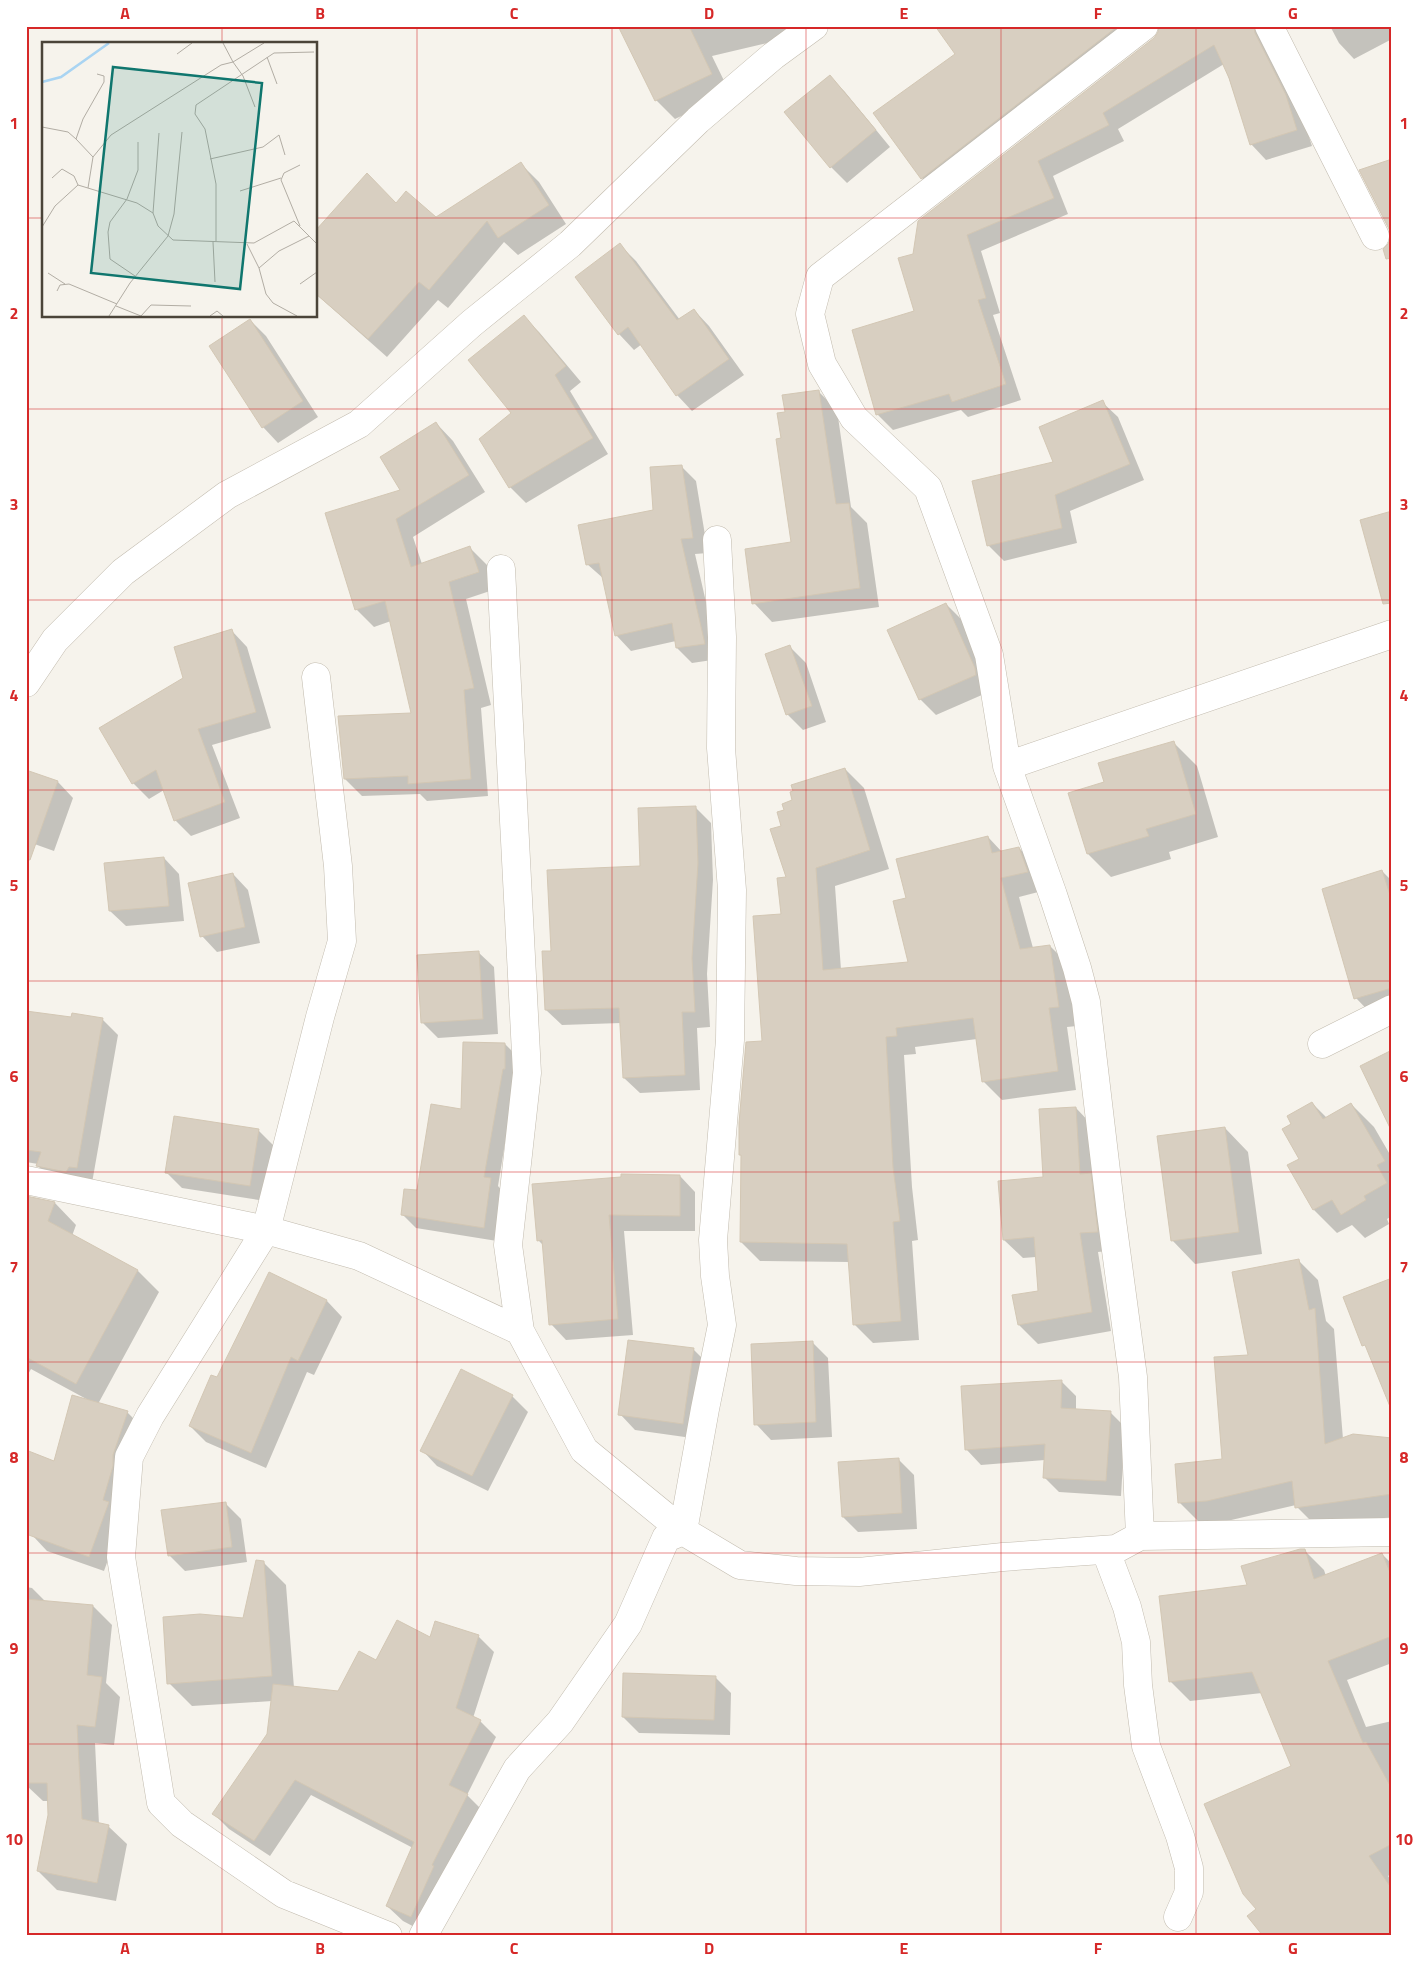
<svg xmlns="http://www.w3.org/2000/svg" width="1418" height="1962" font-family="'Titillium Web',sans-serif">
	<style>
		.shadow { fill: #0003 }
		.building { fill: #d8cfc1; stroke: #d3c7b4 }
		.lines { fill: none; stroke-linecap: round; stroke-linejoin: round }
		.street-casing { stroke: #c2bbae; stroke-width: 29 }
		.street { stroke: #fff; stroke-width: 28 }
		.grid { fill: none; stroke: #d62828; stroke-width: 1; stroke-opacity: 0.55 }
		.inset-river { fill: none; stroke: #a9d4f2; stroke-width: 2.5 }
		.inset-road { fill: none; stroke: #b2ada4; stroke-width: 1 }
		.view { fill: #0f766e; fill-opacity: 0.15; stroke: #0f766e; stroke-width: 2.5 }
		.inset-edge { fill: none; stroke: #4b4439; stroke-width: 2.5 }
		.neatline { fill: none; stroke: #d62828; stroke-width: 2 }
		.grid-label { font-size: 16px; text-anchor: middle; font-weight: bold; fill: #d62828 }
	</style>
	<rect width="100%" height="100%" fill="#f6f3ec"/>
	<path class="shadow" d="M 620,26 L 803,26 L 805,34 L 712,56 L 730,93 L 675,119 L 656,100 Z
		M 936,26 L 1138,26 L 939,196 L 922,178 L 957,55 Z
		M 1205,26 L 1264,26 L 1301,112 L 1312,146 L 1266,160 L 1251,144 L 1224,64 L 1118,129 L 1124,141 L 1053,176 L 1068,214 L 981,251 L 1000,313 L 993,315 L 1021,400 L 968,417 L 961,410 L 893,430 L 877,414 L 916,312 L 914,255 Z
		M 1330,26 L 1392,26 L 1392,39 L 1354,59 L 1339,43 Z
		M 829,76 L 845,92 L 890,147 L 847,183 L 831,167 L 786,112 Z
		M 521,164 L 539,182 L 566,224 L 518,255 L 504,242 L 448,308 L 438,300 L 387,357 L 316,294 L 396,204 L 436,218 Z
		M 620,245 L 636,261 L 680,320 L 694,310 L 709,326 L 744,375 L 692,411 L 677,395 L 642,344 L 634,350 L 619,334 Z
		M 523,317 L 539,332 L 581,382 L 570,391 L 608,454 L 526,503 L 510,487 L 481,439 L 513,413 Z
		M 250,320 L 266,336 L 318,417 L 278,443 L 263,427 Z
		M 818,391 L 837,410 L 851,507 L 867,523 L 879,607 L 772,622 L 754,603 L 793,543 L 783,439 L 787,413 Z
		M 1102,402 L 1118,417 L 1144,480 L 1070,511 L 1077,543 L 1004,561 L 988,545 Z
		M 436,423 L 453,441 L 485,492 L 413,537 L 422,564 L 470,548 L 487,565 L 496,589 L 466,599 L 491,705 L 481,708 L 488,796 L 427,801 L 420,794 L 362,796 L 345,779 L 412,714 L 391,621 L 374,627 L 356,609 L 402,490 Z
		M 681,466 L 696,481 L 708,553 L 695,554 L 719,659 L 692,663 L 677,648 L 676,641 L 631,651 L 616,635 L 604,579 L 587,564 L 655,511 Z
		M 946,604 L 962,620 L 991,691 L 936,715 L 920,699 Z
		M 232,631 L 247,647 L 271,728 L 212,745 L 240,818 L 191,836 L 175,820 L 164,790 L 149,799 L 133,783 L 100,728 L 184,679 Z
		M 790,647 L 806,663 L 826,722 L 803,730 L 787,714 Z
		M 1173,742 L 1197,766 L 1218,837 L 1169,852 L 1171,859 L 1111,877 L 1088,854 L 1105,783 Z
		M 845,769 L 864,788 L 889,869 L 835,886 L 841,970 L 910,963 L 908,899 L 988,837 L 1002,852 L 1019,848 L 1038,867 L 1046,890 L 1019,897 L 1033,948 L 1050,946 L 1069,965 L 1077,1026 L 1067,1027 L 1076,1090 L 1002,1100 L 983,1081 L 977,1039 L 915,1047 L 916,1054 L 904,1055 L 912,1187 L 918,1240 L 912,1241 L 919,1340 L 873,1343 L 854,1324 L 850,1262 L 760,1261 L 741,1242 L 743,1157 L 740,1155 L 764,1043 L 788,878 L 783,827 L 786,810 L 794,801 Z
		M 26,771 L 58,782 L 73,798 L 54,851 L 26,841 Z
		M 695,807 L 711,823 L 713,880 L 707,974 L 710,1027 L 697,1028 L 700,1090 L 640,1093 L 624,1078 L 621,1023 L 562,1025 L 546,1010 L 552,952 L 642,867 Z
		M 164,858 L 179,874 L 184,921 L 126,926 L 110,911 Z
		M 1382,871 L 1392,881 L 1392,1018 L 1379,1022 L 1356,998 Z
		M 233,874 L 248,890 L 260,943 L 217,952 L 202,936 Z
		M 478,952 L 494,967 L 498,1034 L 438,1038 L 423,1023 Z
		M 72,1019 L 102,1019 L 118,1035 L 92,1183 L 53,1181 L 38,1166 L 38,1164 L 26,1162 L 26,1022 Z
		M 505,1044 L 519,1058 L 498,1186 L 504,1193 L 497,1241 L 416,1228 L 403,1215 L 418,1191 L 463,1111 Z
		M 1312,1103 L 1327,1118 L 1351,1104 L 1374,1127 L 1392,1158 L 1392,1216 L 1387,1219 L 1389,1224 L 1365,1238 L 1352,1225 L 1337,1233 L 1314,1210 L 1289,1166 L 1300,1159 L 1293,1124 Z
		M 1076,1108 L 1094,1127 L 1116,1250 L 1098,1252 L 1111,1331 L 1038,1344 L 1019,1325 L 1039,1292 L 1036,1257 L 1023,1258 L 1004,1240 L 1044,1178 Z
		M 1225,1128 L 1248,1152 L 1262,1254 L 1195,1264 L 1172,1240 Z
		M 258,1130 L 274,1146 L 265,1201 L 182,1188 L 167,1173 Z
		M 680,1176 L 695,1192 L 695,1231 L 624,1231 L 633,1335 L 566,1340 L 551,1324 L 544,1246 L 538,1240 Z
		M 26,1197 L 55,1203 L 76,1225 L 72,1236 L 138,1271 L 159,1292 L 98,1404 L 127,1412 L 142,1427 L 123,1518 L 104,1571 L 47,1551 L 32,1535 L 55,1462 L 90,1401 L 31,1369 L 26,1378 Z
		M 1298,1260 L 1318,1280 L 1326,1321 L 1334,1329 L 1343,1439 L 1392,1446 L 1392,1517 L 1317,1527 L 1297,1507 L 1296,1505 L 1227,1521 L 1200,1523 L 1180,1503 L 1223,1460 L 1249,1356 Z
		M 269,1274 L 327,1301 L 342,1317 L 314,1375 L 307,1372 L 266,1468 L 206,1442 L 190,1426 L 217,1379 Z
		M 812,1342 L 828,1358 L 832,1437 L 771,1440 L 756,1424 Z
		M 693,1349 L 709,1365 L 699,1439 L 635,1430 L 620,1414 Z
		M 1061,1381 L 1076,1396 L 1076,1410 L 1110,1412 L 1125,1427 L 1121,1496 L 1059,1492 L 1044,1477 L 1045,1460 L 981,1465 L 966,1449 Z
		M 512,1396 L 528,1412 L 488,1491 L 437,1466 L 422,1450 Z
		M 898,1459 L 914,1475 L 917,1529 L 858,1532 L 843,1517 Z
		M 225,1503 L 241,1519 L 247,1562 L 185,1571 L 169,1555 Z
		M 1304,1550 L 1324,1570 L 1326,1576 L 1382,1554 L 1392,1564 L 1392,1663 L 1347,1680 L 1366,1727 L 1392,1721 L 1392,1873 L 1388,1876 L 1392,1882 L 1392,1936 L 1257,1910 L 1292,1767 L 1262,1693 L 1190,1701 L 1171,1682 L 1160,1597 L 1249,1586 Z
		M 263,1562 L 286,1585 L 294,1688 L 339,1693 L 377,1662 L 431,1639 L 478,1636 L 494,1652 L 473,1718 L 480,1721 L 496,1737 L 467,1795 L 483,1811 L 422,1931 L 403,1921 L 387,1906 L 413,1848 L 311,1795 L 270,1856 L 229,1829 L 214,1814 L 268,1734 L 272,1701 L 192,1706 L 169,1683 L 244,1620 Z
		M 26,1587 L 32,1588 L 46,1602 L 93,1606 L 112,1625 L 106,1683 L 120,1697 L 114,1745 L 95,1743 L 99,1824 L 108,1826 L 127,1844 L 116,1901 L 57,1890 L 38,1871 L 49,1815 L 49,1801 L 43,1801 L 26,1785 Z
		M 715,1677 L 731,1693 L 730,1735 L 639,1733 L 623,1717 Z"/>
	<path class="building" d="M 618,26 L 689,26 L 712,74 L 655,101 Z
		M 935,26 L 1118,26 L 921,179 L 873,113 L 955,54 Z
		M 1159,26 L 1254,26 L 1255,33 L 1286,95 L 1297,130 L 1250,145 L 1229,78 L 1214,45 L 1103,113 L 1109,125 L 1038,161 L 1054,198 L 967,235 L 986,298 L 978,300 L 1006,384 L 952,402 L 949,394 L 876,415 L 852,330 L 914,311 L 898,258 L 913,254 L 918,221 L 1154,38 L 1158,32 Z
		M 830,75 L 876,130 L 830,168 L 784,112 Z
		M 1392,159 L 1392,258 L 1386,259 L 1383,249 L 1388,244 L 1391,237 L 1389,229 L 1359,170 Z
		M 521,162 L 549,205 L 498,238 L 487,221 L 429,290 L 419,282 L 368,339 L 316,294 L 316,230 L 367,173 L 396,203 L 406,191 L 436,217 Z
		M 620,243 L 677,320 L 694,309 L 729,359 L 676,396 L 628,327 L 618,335 L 575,277 Z
		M 524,315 L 566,366 L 555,375 L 593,438 L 509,488 L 479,439 L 511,413 L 468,360 Z
		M 250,319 L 303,401 L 262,428 L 209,346 Z
		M 819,390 L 836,504 L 849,503 L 860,588 L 752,604 L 745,549 L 791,542 L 776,439 L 781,438 L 777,413 L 785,412 L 782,395 Z
		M 1103,400 L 1130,464 L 1055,495 L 1062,528 L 987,546 L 972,481 L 1053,462 L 1039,427 Z
		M 436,422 L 469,475 L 396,519 L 411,567 L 470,546 L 479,572 L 449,582 L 474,688 L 464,690 L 471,779 L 408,784 L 408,776 L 344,779 L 338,716 L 411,713 L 385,601 L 355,610 L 325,513 L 400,490 L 380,457 Z
		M 682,465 L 693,538 L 681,539 L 705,644 L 676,648 L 672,623 L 615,636 L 599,563 L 586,565 L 578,525 L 653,510 L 650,467 Z
		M 1392,511 L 1392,603 L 1383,604 L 1360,520 Z
		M 946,603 L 975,668 L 976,675 L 919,700 L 887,630 Z
		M 232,629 L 256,712 L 198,729 L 225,802 L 174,821 L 156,770 L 132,784 L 99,728 L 183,678 L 174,647 Z
		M 790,645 L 812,706 L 786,715 L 765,654 Z
		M 1174,741 L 1196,814 L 1146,829 L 1149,836 L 1087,854 L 1068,793 L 1104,782 L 1098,763 Z
		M 845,768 L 870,850 L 816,868 L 823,970 L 908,962 L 893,901 L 906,898 L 896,859 L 988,836 L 992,853 L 1019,847 L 1028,872 L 1001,878 L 1020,949 L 1050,945 L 1059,1007 L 1049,1008 L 1058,1071 L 982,1082 L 973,1018 L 896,1028 L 897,1036 L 886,1037 L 893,1167 L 900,1221 L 893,1222 L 901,1321 L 853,1325 L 847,1244 L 740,1242 L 741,1155 L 739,1155 L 739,1123 L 746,1042 L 762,1041 L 753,916 L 781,914 L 777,878 L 786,877 L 770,829 L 781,826 L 777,812 L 784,810 L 782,804 L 792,800 L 790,792 L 793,791 L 791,785 Z
		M 26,770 L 58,781 L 30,860 L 26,859 Z
		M 696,806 L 698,863 L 692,958 L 695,1012 L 682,1012 L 685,1075 L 623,1078 L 619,1008 L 545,1010 L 542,951 L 551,951 L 547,870 L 640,866 L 638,808 Z
		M 164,857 L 169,906 L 109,911 L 104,863 Z
		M 1382,870 L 1392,901 L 1392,988 L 1354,999 L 1322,889 Z
		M 233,873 L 245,927 L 200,937 L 188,883 Z
		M 479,951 L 483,1019 L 421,1023 L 417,955 Z
		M 26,1011 L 71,1017 L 72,1013 L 103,1018 L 77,1168 L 69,1167 L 66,1172 L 36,1166 L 41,1152 L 26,1150 Z
		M 463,1042 L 505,1043 L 505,1069 L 503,1069 L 484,1177 L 491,1178 L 484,1228 L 401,1215 L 404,1189 L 417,1190 L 431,1104 L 461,1109 Z
		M 1392,1050 L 1392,1132 L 1360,1066 Z
		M 1312,1102 L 1323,1119 L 1351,1103 L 1385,1161 L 1377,1165 L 1387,1183 L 1364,1196 L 1366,1200 L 1341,1215 L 1332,1200 L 1313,1210 L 1287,1165 L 1299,1159 L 1282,1129 L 1291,1124 L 1287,1116 Z
		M 1076,1107 L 1080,1174 L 1091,1173 L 1098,1232 L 1080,1233 L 1092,1312 L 1018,1325 L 1012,1295 L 1038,1291 L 1034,1237 L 1003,1240 L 998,1181 L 1043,1177 L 1039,1109 Z
		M 174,1116 L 259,1129 L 250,1186 L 165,1173 Z
		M 1225,1127 L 1239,1232 L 1171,1241 L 1157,1136 Z
		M 621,1174 L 680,1175 L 680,1216 L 609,1215 L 618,1319 L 549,1325 L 542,1240 L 537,1241 L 532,1184 L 621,1177 Z
		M 26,1196 L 55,1202 L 48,1221 L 138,1270 L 76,1384 L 26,1357 Z
		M 1299,1259 L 1309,1310 L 1315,1308 L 1325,1444 L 1353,1434 L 1392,1438 L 1392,1494 L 1295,1508 L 1292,1481 L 1207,1501 L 1178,1503 L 1175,1464 L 1222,1459 L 1214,1357 L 1248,1355 L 1232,1272 Z
		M 269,1272 L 327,1300 L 298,1361 L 291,1357 L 251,1453 L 189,1426 L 211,1375 L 217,1377 Z
		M 1392,1278 L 1392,1409 L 1391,1409 L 1365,1345 L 1362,1346 L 1343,1297 Z
		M 628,1340 L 694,1348 L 683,1424 L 618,1415 Z
		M 813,1341 L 816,1422 L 754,1425 L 751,1344 Z
		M 461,1369 L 513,1395 L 472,1476 L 420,1451 Z
		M 1062,1380 L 1061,1408 L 1111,1411 L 1106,1481 L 1043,1478 L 1045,1444 L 965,1450 L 961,1386 Z
		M 72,1395 L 128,1411 L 113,1455 L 113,1466 L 103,1500 L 109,1502 L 89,1557 L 26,1534 L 26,1450 L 54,1461 Z
		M 899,1458 L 902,1513 L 842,1517 L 838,1462 Z
		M 226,1502 L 232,1547 L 168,1556 L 161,1510 Z
		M 1300,1549 L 1305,1549 L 1314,1579 L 1382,1553 L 1392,1577 L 1392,1636 L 1328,1661 L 1363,1743 L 1366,1742 L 1392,1789 L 1392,1844 L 1369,1856 L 1392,1889 L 1392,1936 L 1263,1936 L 1247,1916 L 1256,1909 L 1243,1894 L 1204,1804 L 1291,1766 L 1252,1672 L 1169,1682 L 1159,1596 L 1247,1585 L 1241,1566 Z
		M 256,1560 L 264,1561 L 272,1676 L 167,1684 L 163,1617 L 200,1614 L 243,1618 Z
		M 26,1599 L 93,1605 L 87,1675 L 102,1677 L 95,1727 L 77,1725 L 82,1819 L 109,1825 L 97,1883 L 37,1871 L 48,1815 L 47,1783 L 26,1783 Z
		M 397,1620 L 430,1637 L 435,1621 L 479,1635 L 456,1708 L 481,1720 L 449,1785 L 468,1794 L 432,1865 L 434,1866 L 411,1917 L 386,1906 L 414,1842 L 295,1780 L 254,1841 L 212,1814 L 267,1734 L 273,1684 L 338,1691 L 359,1651 L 376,1660 Z
		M 623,1673 L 716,1676 L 714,1720 L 622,1717 Z"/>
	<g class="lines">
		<g class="street-casing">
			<path id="street" d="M 1269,26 L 1375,236
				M 501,569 L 527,1073 L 508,1245 L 520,1331
				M 316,677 L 338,866 L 342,941 L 320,1017 L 266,1230 L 150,1416 L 129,1457 L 121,1557 L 161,1803 L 182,1824 L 284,1894 L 388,1936
				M 26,683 L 55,640 L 123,572 L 227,495 L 359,424 L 472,323 L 570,244 L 698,120 L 773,56 L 814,26
				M 1007,766 L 1392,634
				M 1322,1044 L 1392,1009
				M 26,1180 L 266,1230 L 359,1256 L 520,1331 L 584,1450 L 683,1531 L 740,1565 L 796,1571 L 859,1572 L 1003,1557 L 1116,1549 L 1140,1536 L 1392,1532
				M 683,1531 L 705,1409 L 722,1325 L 715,1276 L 713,1240 L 730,1040 L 732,890 L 721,748 L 722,637 L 717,540
				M 1140,1536 L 1133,1377 L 1111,1213 L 1086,1002 L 1077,968 L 1053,895 L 1007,766 L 989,655 L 928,488 L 854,418 L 822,364 L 810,314 L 820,277 L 1144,26
				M 1116,1549 L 1107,1554 L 1127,1607 L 1136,1642 L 1138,1685 L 1146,1746 L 1180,1836 L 1189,1868 L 1189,1892 L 1178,1917
				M 423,1936 L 517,1769 L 560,1722 L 628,1624 L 666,1538 L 683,1531"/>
		</g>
		<use href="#street" class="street"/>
	</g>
	<path class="grid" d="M 222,26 L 222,44M 417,26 L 417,1936M 612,26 L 612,1936M 806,26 L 806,1936M 1001,26 L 1001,1936M 1196,26 L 1196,1936M 26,218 L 44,218M 316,218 L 1392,218M 222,316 L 222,1936M 26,409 L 1392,409M 26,600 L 1392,600M 26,790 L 1392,790M 26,981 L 1392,981M 26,1172 L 1392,1172M 26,1362 L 1392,1362M 26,1553 L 1392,1553M 26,1744 L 1392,1744"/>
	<g transform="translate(42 42)">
		<rect width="275" height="275" fill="#f6f3ec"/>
		<path class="inset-river" d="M 0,40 L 19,35 L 67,1"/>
		<path class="inset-road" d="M 181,1 L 191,20 L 222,1M 135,12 L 150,1M 225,15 L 235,42M 0,85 L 26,90 L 34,97M 51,115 L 34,97 L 41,77 L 62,40 L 62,34 L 55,32M 168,117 L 221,105 L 237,93 L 243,113M 258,123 L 242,131 L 239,138 L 258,184M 10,136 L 20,127 L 32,134 L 36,143M 46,146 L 51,115 L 69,93 L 179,23 L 191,20 L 201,34 L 213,65M 198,149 L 239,136M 111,171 L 117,91M 0,185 L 13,164 L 36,143 L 95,161 L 111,171 L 116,184 L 131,198 L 212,201 L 252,179 L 275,202M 174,199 L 174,142 L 163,87 L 153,72 L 154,63 L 232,11 L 272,10M 171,200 L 173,240M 205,202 L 217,226 L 224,252 L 231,261 L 255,274M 217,226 L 237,209 L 267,194M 6,231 L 23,242M 93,234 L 68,217 L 66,190 L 68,180 L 85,157 L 96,128 L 96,100M 258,242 L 275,230M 15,249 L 18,243 L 27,242 L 75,262M 74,264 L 99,274 L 109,263 L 149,264M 67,274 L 88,241 L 126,194 L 132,172 L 140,90M 168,274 L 175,269 L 181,274"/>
		<path class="view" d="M 71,25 L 220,41 L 198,247 L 49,231 Z"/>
		<rect width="275" height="275" class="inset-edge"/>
	</g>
	<rect width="1418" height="1962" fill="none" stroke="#ffffff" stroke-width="55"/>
	<rect x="28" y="28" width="1362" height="1906" class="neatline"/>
	<g class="grid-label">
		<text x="125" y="19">A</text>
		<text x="320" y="19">B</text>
		<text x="514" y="19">C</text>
		<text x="709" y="19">D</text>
		<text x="904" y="19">E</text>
		<text x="1098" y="19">F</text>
		<text x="1293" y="19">G</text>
		<text x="14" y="129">1</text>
		<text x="1404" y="129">1</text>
		<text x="14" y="319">2</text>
		<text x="1404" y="319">2</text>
		<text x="14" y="510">3</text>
		<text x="1404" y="510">3</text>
		<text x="14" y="701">4</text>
		<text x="1404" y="701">4</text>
		<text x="14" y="891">5</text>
		<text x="1404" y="891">5</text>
		<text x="14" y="1082">6</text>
		<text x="1404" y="1082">6</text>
		<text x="14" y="1273">7</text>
		<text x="1404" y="1273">7</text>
		<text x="14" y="1463">8</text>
		<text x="1404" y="1463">8</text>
		<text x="14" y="1654">9</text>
		<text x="1404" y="1654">9</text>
		<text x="14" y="1845">10</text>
		<text x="1404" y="1845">10</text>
		<text x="125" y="1954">A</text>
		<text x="320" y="1954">B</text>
		<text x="514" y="1954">C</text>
		<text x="709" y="1954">D</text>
		<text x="904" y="1954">E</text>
		<text x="1098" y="1954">F</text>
		<text x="1293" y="1954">G</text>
	</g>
</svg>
